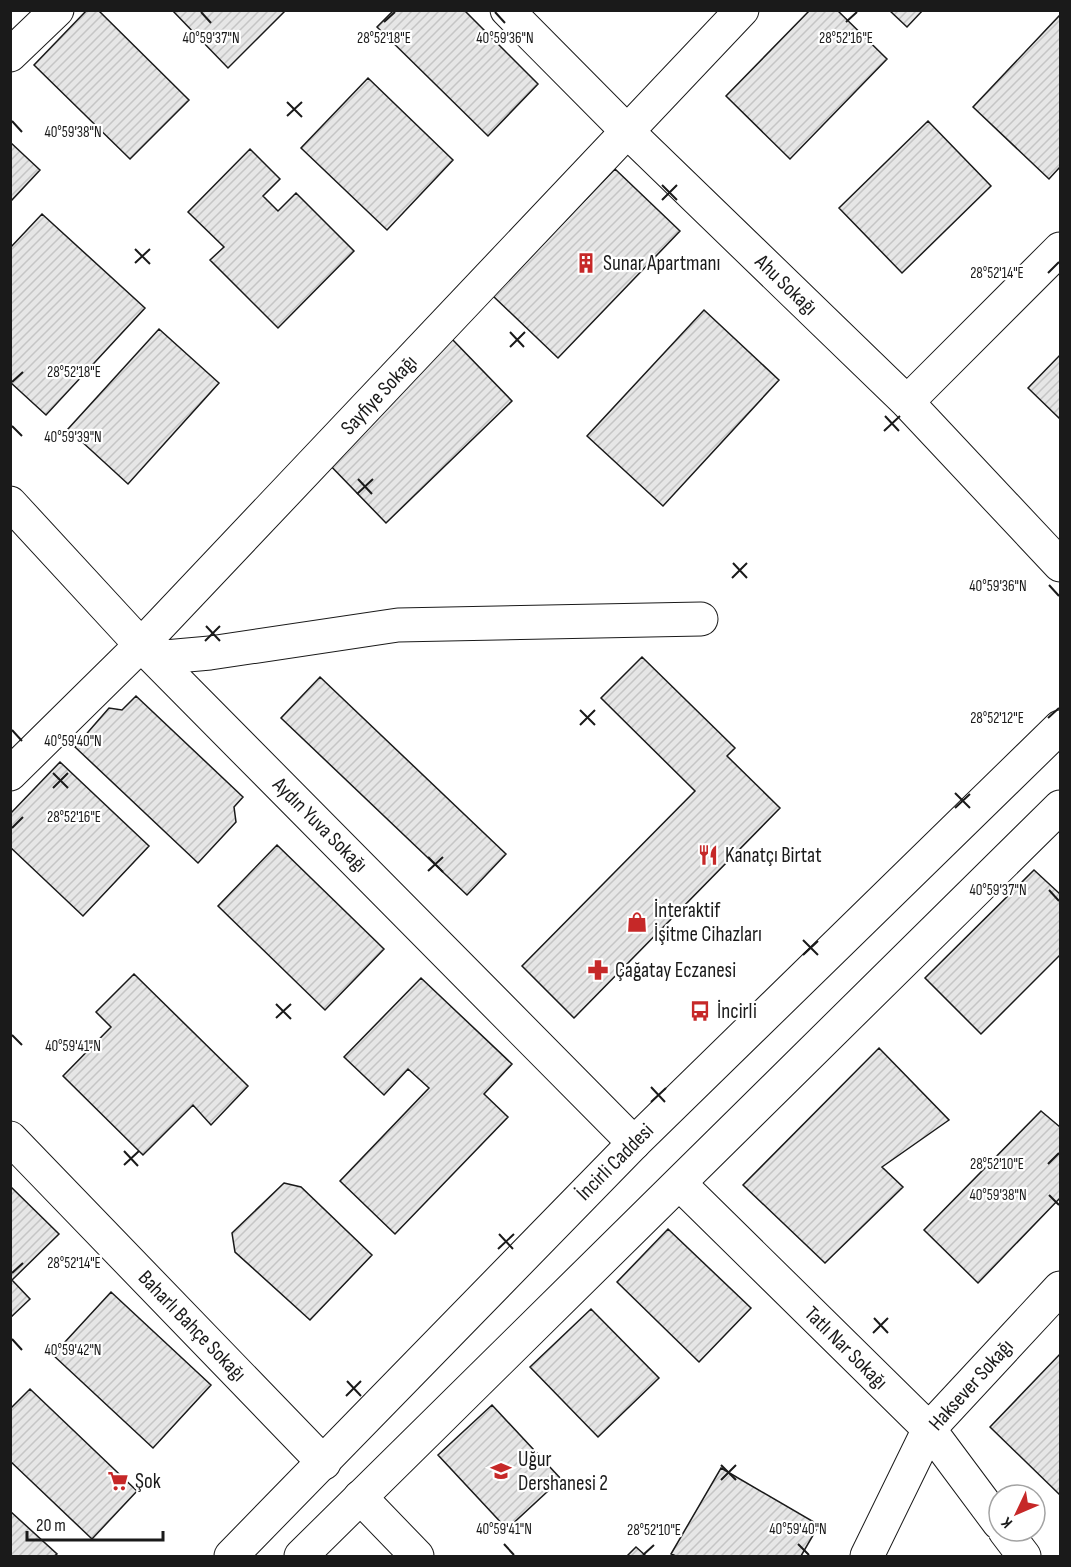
<svg xmlns="http://www.w3.org/2000/svg" width="1071" height="1567" font-family="'Sofia Sans Condensed',sans-serif">
	<style>
		.building { fill: url(#building-hatch); stroke: #1a1a1a; stroke-width: 1.5 }
		.lines { fill: none; stroke-linecap: round; stroke-linejoin: round }
		.minor-casing { stroke: #1a1a1a; stroke-width: 35 }
		.major-casing { stroke: #1a1a1a; stroke-width: 35 }
		.minor { stroke: #fff; stroke-width: 33 }
		.major { stroke: #fff; stroke-width: 33 }
		.ticks { fill: none; stroke: #1a1a1a; stroke-width: 2 }
		.labels { text-anchor: middle; dominant-baseline: central; stroke-width: 4.5; stroke-linejoin: round; paint-order: stroke }
		.poi-label { font-size: 21px; fill: #1a1a1a; stroke: #fff; text-anchor: start }
		.street-label { font-size: 21px; fill: #1a1a1a; stroke: #fff }
		.ticks-label { font-size: 15px; text-anchor: middle; fill: #1a1a1a; stroke: #fff; stroke-width: 4.5; stroke-linejoin: round; paint-order: stroke }
	</style>
	<defs>
		<pattern id="building-hatch" width="6" height="6" patternUnits="userSpaceOnUse" patternTransform="scale(1.5)"><rect width="6" height="6" fill="#e6e6e6"/><path d="M-1 1l2-2M0 6l6-6M5 7l2-2" fill="none" stroke="#c5c5c5"/></pattern>
	</defs>
	<rect width="100%" height="100%" fill="#fff"/>
	<path class="building" d="M 87,10 L 98,10 L 189,100 L 130,159 L 34,65 Z
		M 172,10 L 286,10 L 228,68 Z
		M 394,10 L 464,10 L 538,84 L 488,136 L 377,27 Z
		M 810,10 L 837,10 L 887,59 L 790,159 L 726,96 Z
		M 889,10 L 923,10 L 907,27 Z
		M 1060,15 L 1060,167 L 1049,179 L 973,107 Z
		M 368,78 L 453,160 L 387,230 L 301,148 Z
		M 928,121 L 991,186 L 902,273 L 839,208 Z
		M 10,142 L 40,170 L 10,202 Z
		M 250,149 L 280,179 L 263,196 L 278,211 L 296,193 L 354,251 L 278,328 L 210,260 L 224,247 L 188,212 Z
		M 615,169 L 680,231 L 558,358 L 493,296 Z
		M 42,214 L 145,308 L 46,415 L 10,382 L 10,248 Z
		M 704,310 L 779,380 L 663,506 L 587,436 Z
		M 159,329 L 219,383 L 128,484 L 68,429 Z
		M 451,338 L 512,401 L 386,523 L 325,460 Z
		M 1060,355 L 1060,419 L 1028,388 Z
		M 642,657 L 735,748 L 727,756 L 780,808 L 574,1018 L 522,966 L 695,791 L 601,698 Z
		M 320,677 L 506,854 L 467,895 L 281,718 Z
		M 136,696 L 243,797 L 234,807 L 236,822 L 198,863 L 75,747 L 109,708 L 122,710 Z
		M 60,762 L 149,846 L 83,916 L 10,847 L 10,814 Z
		M 277,845 L 384,949 L 325,1010 L 218,906 Z
		M 1034,870 L 1060,894 L 1060,955 L 981,1034 L 925,978 Z
		M 134,974 L 248,1086 L 211,1125 L 193,1105 L 143,1155 L 63,1076 L 111,1027 L 96,1012 Z
		M 421,978 L 512,1064 L 484,1094 L 508,1117 L 395,1234 L 340,1181 L 429,1088 L 408,1069 L 384,1095 L 344,1057 Z
		M 879,1048 L 949,1120 L 882,1167 L 903,1187 L 825,1263 L 743,1185 Z
		M 1041,1111 L 1060,1127 L 1060,1198 L 978,1283 L 924,1230 Z
		M 284,1183 L 301,1187 L 372,1255 L 310,1320 L 235,1252 L 232,1233 Z
		M 10,1186 L 59,1234 L 12,1280 L 30,1299 L 10,1318 Z
		M 668,1229 L 751,1308 L 699,1362 L 617,1282 Z
		M 111,1292 L 211,1385 L 153,1448 L 53,1355 Z
		M 591,1309 L 659,1378 L 598,1437 L 530,1367 Z
		M 1060,1354 L 1060,1495 L 990,1427 Z
		M 30,1389 L 137,1491 L 92,1539 L 10,1461 L 10,1409 Z
		M 492,1405 L 561,1479 L 507,1529 L 438,1455 Z
		M 721,1468 L 819,1525 L 801,1556 L 676,1556 L 671,1554 Z
		M 10,1511 L 57,1554 L 54,1556 L 10,1556 Z
		M 636,1547 L 646,1556 L 627,1556 Z"/>
	<g class="lines">
		<g class="minor-casing">
			<path id="minor" d="M 507,10 L 628,132 L 907,402 L 1060,565
				M 10,55 L 57,10
				M 907,402 L 1060,249
				M 10,503 L 141,645 L 634,1143
				M 154,658 L 210,653 L 398,625 L 701,619
				M 10,774 L 141,645 L 742,10
				M 10,1138 L 324,1463
				M 680,1184 L 929,1429 L 999,1523
				M 360,1497 L 417,1556
				M 1005,1531 L 1024,1556
				M 867,1556 L 929,1429 L 1060,1288"/>
		</g>
		<g class="major-casing">
			<path id="major" d="M 231,1556 L 634,1143 L 1060,727
				M 301,1556 L 1060,807"/>
		</g>
		<use href="#minor" class="minor"/>
		<use href="#major" class="major"/>
	</g>
	<path class="ticks" d="M 201,12 L 211,23M 495,12 L 505,23M 384,22 L 395,12M 846,22 L 857,12M 287,102 L 302,117M 287,116 L 302,102M 12,121 L 22,132M 662,185 L 677,200M 662,200 L 677,185M 135,249 L 150,264M 135,263 L 150,249M 1048,273 L 1059,262M 510,332 L 524,347M 510,347 L 525,332M 12,382 L 23,372M 885,416 L 899,431M 12,426 L 22,436M 884,431 L 900,416M 358,479 L 372,494M 357,494 L 373,479M 733,563 L 747,578M 732,578 L 747,563M 1049,585 L 1059,596M 206,626 L 220,641M 205,641 L 220,626M 580,710 L 595,725M 1048,718 L 1059,708M 580,725 L 595,710M 12,730 L 22,741M 53,773 L 68,788M 53,788 L 68,773M 955,793 L 970,808M 955,808 L 970,794M 12,828 L 23,817M 428,857 L 443,872M 428,871 L 443,857M 1049,890 L 1059,901M 803,940 L 818,955M 803,955 L 818,941M 276,1004 L 291,1019M 276,1018 L 291,1004M 12,1035 L 22,1045M 651,1087 L 665,1102M 651,1102 L 666,1088M 124,1151 L 138,1166M 1048,1164 L 1059,1153M 124,1165 L 139,1151M 1049,1195 L 1059,1205M 499,1234 L 513,1249M 498,1249 L 514,1234M 12,1273 L 23,1263M 874,1318 L 888,1333M 873,1333 L 888,1318M 12,1339 L 22,1350M 347,1381 L 361,1396M 346,1396 L 361,1381M 721,1465 L 736,1480M 721,1480 L 736,1465M 504,1544 L 514,1555M 798,1544 L 809,1555M 643,1555 L 654,1545"/>
	<defs>
		<g id="building-bare" transform="scale(1.62)"><path d="M-4-6H4V6H1V3H-1V6H-4ZM-2.5-4.3h1.7v1.8h-1.7ZM.8-4.3h1.7v1.8H.8ZM-2.5-1h1.7V.8h-1.7ZM.8-1h1.7V.8H.8Z" fill="#c62828" stroke="#fff" stroke-width="2.5" paint-order="stroke"/></g>
		<g id="restaurant-bare" transform="scale(1.62)"><path d="M-5-6h1v4h1v-4h1v4h1v-4h1v5L-1.5 .5V6h-2V.5L-5-1ZM5-6V6H3V1.5H1.5Q1.5-4 5-6Z" fill="#c62828" stroke="#fff" stroke-width="2.5" paint-order="stroke"/></g>
		<g id="shop-bare" transform="scale(1.62)"><path d="M-5-2.5h2.3a2.7 3.5 0 0 1 5.4 0H5L5.5 6h-11ZM-1.5-2.5h3a1.5 2.3 0 0 0-3 0Z" fill="#c62828" stroke="#fff" stroke-width="2.5" paint-order="stroke"/></g>
		<g id="pharmacy-bare" transform="scale(1.62)"><path d="M-2-6h4v4h4v4h-4v4h-4v-4h-4v-4h4Z" fill="#c62828" stroke="#fff" stroke-width="2.5" paint-order="stroke"/></g>
		<g id="bus-bare" transform="scale(1.62)"><path d="M-5-6H5V4H4V6H2V4H-2V6H-4V4H-5ZM-3.5-4V0h7V-4ZM-3.5 1.2v1.5H-2V1.2ZM2 1.2v1.5H3.5V1.2Z" fill="#c62828" stroke="#fff" stroke-width="2.5" paint-order="stroke"/></g>
		<g id="school-bare" transform="scale(1.62)"><path d="M0-5L7-2L0 1L-7-2ZM-4 1L0 2.5L4 1V4Q0 6-4 4Z" fill="#c62828" stroke="#fff" stroke-width="2.5" paint-order="stroke"/></g>
		<g id="supermarket-bare" transform="scale(1.62)"><path d="M-6-5.5h2.5l.6 2H6L4.5 2H-2.5L-4.4-4H-6ZM-1.5 3.2a1.3 1.3 0 1 0 .1 0ZM3 3.2a1.3 1.3 0 1 0 .1 0Z" fill="#c62828" stroke="#fff" stroke-width="2.5" paint-order="stroke"/></g>
	</defs>
	<g fill-rule="evenodd">
		<use href="#building-bare" x="586" y="263"/>
		<use href="#restaurant-bare" x="708" y="855"/>
		<use href="#shop-bare" x="637" y="922"/>
		<use href="#pharmacy-bare" x="598" y="970"/>
		<use href="#bus-bare" x="700" y="1011"/>
		<use href="#school-bare" x="501" y="1471"/>
		<use href="#supermarket-bare" x="118" y="1481"/>
	</g>
	<g class="labels">
		<g class="poi-label">
			<text x="603" y="263">Sunar Apartmanı</text>
			<text x="725" y="855">Kanatçı Birtat</text>
			<text x="654" y="910">İnteraktif<tspan x="654" dy="24">İşitme Cihazları</tspan></text>
			<text x="615" y="970">Çağatay Eczanesi</text>
			<text x="717" y="1011">İncirli</text>
			<text x="518" y="1459">Uğur<tspan x="518" dy="24">Dershanesi 2</tspan></text>
			<text x="135" y="1481">Şok</text>
		</g>
		<g class="street-label">
			<text transform="translate(786 285) rotate(44)">Ahu Sokağı</text>
			<text transform="translate(379 395) rotate(-47)">Sayfiye Sokağı</text>
			<text transform="translate(320 825) rotate(45)">Aydın Yuva Sokağı</text>
			<text transform="translate(615 1162) rotate(-45)">İncirli Caddesi</text>
			<text transform="translate(192 1326) rotate(46)">Baharlı Bahçe Sokağı</text>
			<text transform="translate(846 1348) rotate(45)">Tatlı Nar Sokağı</text>
			<text transform="translate(971 1385) rotate(-48)">Haksever Sokağı</text>
		</g>
	</g>
	<g class="ticks-label">
		<text x="384" y="43">28°52'18"E</text>
		<text x="846" y="43">28°52'16"E</text>
		<text x="211" y="43">40°59'37"N</text>
		<text x="505" y="43">40°59'36"N</text>
		<text x="73" y="137">40°59'38"N</text>
		<text x="997" y="278">28°52'14"E</text>
		<text x="74" y="377">28°52'18"E</text>
		<text x="73" y="442">40°59'39"N</text>
		<text x="998" y="591">40°59'36"N</text>
		<text x="997" y="723">28°52'12"E</text>
		<text x="73" y="746">40°59'40"N</text>
		<text x="74" y="822">28°52'16"E</text>
		<text x="998" y="895">40°59'37"N</text>
		<text x="73" y="1051">40°59'41"N</text>
		<text x="997" y="1169">28°52'10"E</text>
		<text x="998" y="1200">40°59'38"N</text>
		<text x="74" y="1268">28°52'14"E</text>
		<text x="73" y="1355">40°59'42"N</text>
		<text x="504" y="1534">40°59'41"N</text>
		<text x="798" y="1534">40°59'40"N</text>
		<text x="654" y="1535">28°52'10"E</text>
	</g>
	<rect width="1071" height="1567" fill="none" stroke="#1a1a1a" stroke-width="24"/>
	<g transform="translate(1017 1513) rotate(226)"><circle r="28" fill="#ffffff" stroke="#a3a3a3" stroke-width="1.5"/>
	<path d="M0-4.5L10 22L0 15L-10 22Z" fill="#c62828"/>
	<text y="-9" font-size="16" font-weight="bold" text-anchor="middle" fill="#1a1a1a">K</text>
	</g>
	<path d="M27 1531v9h136v-9" fill="none" stroke="#1a1a1a" stroke-width="3"/>
	<text x="36" y="1531" font-size="18" fill="#1a1a1a" stroke="#ffffff" stroke-width="4.5" paint-order="stroke">20 m</text>
</svg>
